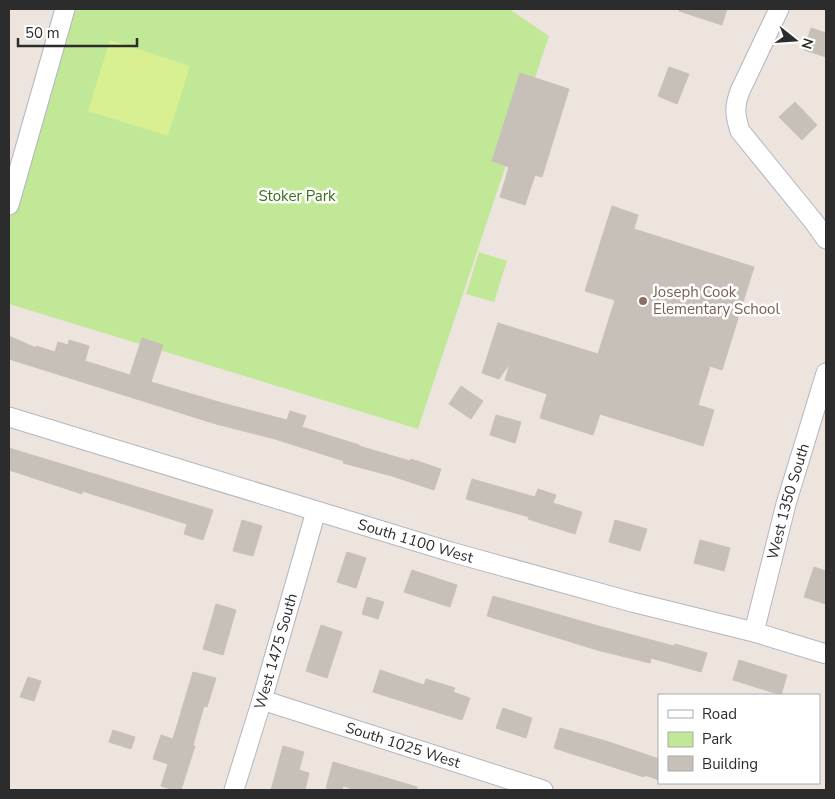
<svg xmlns="http://www.w3.org/2000/svg" width="835" height="799" font-family="'Nunito Sans',sans-serif">
	<style>
		.green { fill: #c0e897 }
		.pitch { fill: #d8f092 }
		.building { fill: #c6c0b9; stroke: #cac0b7 }
		.lines { fill: none; stroke-linecap: round; stroke-linejoin: round }
		.minor-casing { stroke: #b2b6c0; stroke-width: 21 }
		.minor { stroke: #fff; stroke-width: 19 }
		.education-dot { fill: #8d6e63; stroke: #fff; stroke-width: 2 }
		.labels { text-anchor: middle; dominant-baseline: central; stroke-width: 5; stroke-linejoin: round; paint-order: stroke }
		.park-label { font-size: 15px; fill: #386f16; stroke: #fff }
		.education-label { font-size: 15px; fill: #785e54; stroke: #fff; text-anchor: start }
		.street-label { font-size: 15px; fill: #2c2c2c; stroke: #fff }
	</style>
	<rect width="100%" height="100%" fill="#eee4de"/>
	<path class="green" d="M 63,9 L 509,9 L 549,36 L 418,429 L 9,304 L 9,190 Z
		M 479,252 L 507,261 L 494,302 L 466,294 Z"/>
	<path class="pitch" d="M 110,40 L 190,66 L 168,136 L 88,111 Z"/>
	<path class="building" d="M 679,9 L 727,9 L 722,25 L 679,11 Z
		M 811,28 L 826,33 L 826,57 L 804,50 Z
		M 669,67 L 689,74 L 677,104 L 658,96 Z
		M 520,73 L 569,89 L 542,177 L 535,175 L 525,205 L 500,197 L 509,167 L 492,161 Z
		M 795,102 L 817,125 L 802,140 L 779,117 Z
		M 612,206 L 638,215 L 634,229 L 754,267 L 722,370 L 710,366 L 698,405 L 714,410 L 703,446 L 600,414 L 593,435 L 540,418 L 547,394 L 505,380 L 510,363 L 499,379 L 482,373 L 498,323 L 598,354 L 615,300 L 585,291 Z
		M 9,336 L 36,348 L 36,346 L 55,352 L 58,342 L 68,345 L 69,340 L 89,346 L 85,361 L 130,375 L 142,338 L 163,345 L 151,382 L 222,403 L 287,420 L 290,411 L 306,416 L 302,427 L 359,445 L 359,446 L 410,461 L 411,459 L 441,469 L 434,490 L 392,476 L 343,463 L 344,461 L 275,439 L 216,424 L 9,359 Z
		M 461,386 L 483,401 L 471,419 L 449,404 Z
		M 496,415 L 521,422 L 515,443 L 490,435 Z
		M 9,448 L 213,510 L 203,540 L 184,534 L 187,524 L 82,491 L 82,494 L 9,470 Z
		M 472,479 L 535,497 L 538,489 L 556,495 L 553,503 L 582,512 L 575,534 L 528,519 L 529,517 L 466,499 Z
		M 242,520 L 262,526 L 253,556 L 233,551 Z
		M 615,520 L 647,529 L 640,551 L 609,542 Z
		M 700,540 L 730,548 L 724,571 L 694,563 Z
		M 347,552 L 366,558 L 356,588 L 337,582 Z
		M 814,567 L 826,571 L 826,604 L 804,597 Z
		M 412,570 L 457,585 L 450,607 L 404,592 Z
		M 493,596 L 602,627 L 674,646 L 675,644 L 707,653 L 701,672 L 651,658 L 650,663 L 597,650 L 487,616 Z
		M 367,597 L 384,602 L 378,619 L 362,614 Z
		M 216,604 L 236,610 L 223,655 L 203,649 Z
		M 321,625 L 342,632 L 327,678 L 306,671 Z
		M 739,660 L 787,675 L 781,695 L 733,680 Z
		M 380,670 L 424,685 L 426,679 L 455,688 L 453,692 L 470,698 L 462,720 L 373,692 Z
		M 193,672 L 216,678 L 207,707 L 204,706 L 193,745 L 195,746 L 181,790 L 173,790 L 161,786 L 168,764 L 153,759 L 161,735 L 173,739 Z
		M 28,677 L 41,681 L 34,701 L 20,697 Z
		M 503,708 L 532,718 L 526,738 L 496,728 Z
		M 560,728 L 609,742 L 659,759 L 659,780 L 645,775 L 644,777 L 554,748 Z
		M 113,730 L 135,737 L 131,749 L 109,742 Z
		M 283,746 L 304,752 L 299,770 L 309,773 L 305,790 L 271,790 Z
		M 333,762 L 417,787 L 416,790 L 357,790 L 343,786 L 342,790 L 326,788 Z"/>
	<g class="lines">
		<g class="minor-casing">
			<g id="minor">
				<path d="M 779,9 L 740,91 C 734,107 735,115 740,131 L 814,222 L 826,239"/>
				<path d="M 9,205 L 65,9"/>
				<path id="s1" d="M 9,417 L 451,552 L 632,602 L 754,632 L 826,654"/>
				<path id="s2" d="M 754,632 L 786,504 L 826,373"/>
				<path id="s3" d="M 262,700 L 543,790"/>
				<path id="s4" d="M 234,790 L 262,700 L 316,511"/>
			</g>
		</g>
		<use href="#minor" class="minor"/>
	</g>
	<circle class="education-dot" cx="643" cy="301" r="5"/>
	<g class="labels">
		<g class="park-label">
			<text x="297" y="196">Stoker Park</text>
		</g>
		<g class="education-label">
			<text x="653" y="292">Joseph Cook<tspan x="653" dy="17">Elementary School</tspan></text>
		</g>
		<g class="street-label">
			<text stroke="none"><textPath href="#s2" startOffset="135">West 1350 South</textPath></text>
			<text stroke="none"><textPath href="#s1" startOffset="425">South 1100 West</textPath></text>
			<text stroke="none"><textPath href="#s4" startOffset="145">West 1475 South</textPath></text>
			<text stroke="none"><textPath href="#s3" startOffset="148">South 1025 West</textPath></text>
		</g>
	</g>
	<rect width="835" height="799" fill="none" stroke="#2c2c2c" stroke-width="20"/>
	<rect x="658" y="694" width="162" height="90" fill="#ffffff" stroke="#ababab"/>
	<rect x="668" y="710" width="25" height="8" fill="#ffffff" stroke="#ababab"/>
	<text x="702" y="719" font-size="15" fill="#2c2c2c">Road</text>
	<rect x="668" y="732" width="25" height="15" fill="#c0e897" stroke="#ababab"/>
	<text x="702" y="744" font-size="15" fill="#2c2c2c">Park</text>
	<rect x="668" y="756" width="25" height="15" fill="#c6c0b9" stroke="#ababab"/>
	<text x="702" y="769" font-size="15" fill="#2c2c2c">Building</text>
	<g transform="translate(795 40) rotate(107)" stroke="#ffffff" stroke-width="4" paint-order="stroke">
	<path d="M0-4L9 19L0 12L-9 19Z" fill="#2c2c2c"/>
	<text y="-8" font-size="14" font-weight="bold" text-anchor="middle" fill="#2c2c2c">N</text>
	</g>
	<path d="M18 38v8h119v-8" fill="none" stroke="#2c2c2c" stroke-width="2.5"/>
	<text x="25" y="38" font-size="15" fill="#2c2c2c" stroke="#ffffff" stroke-width="4" paint-order="stroke">50 m</text>
</svg>
